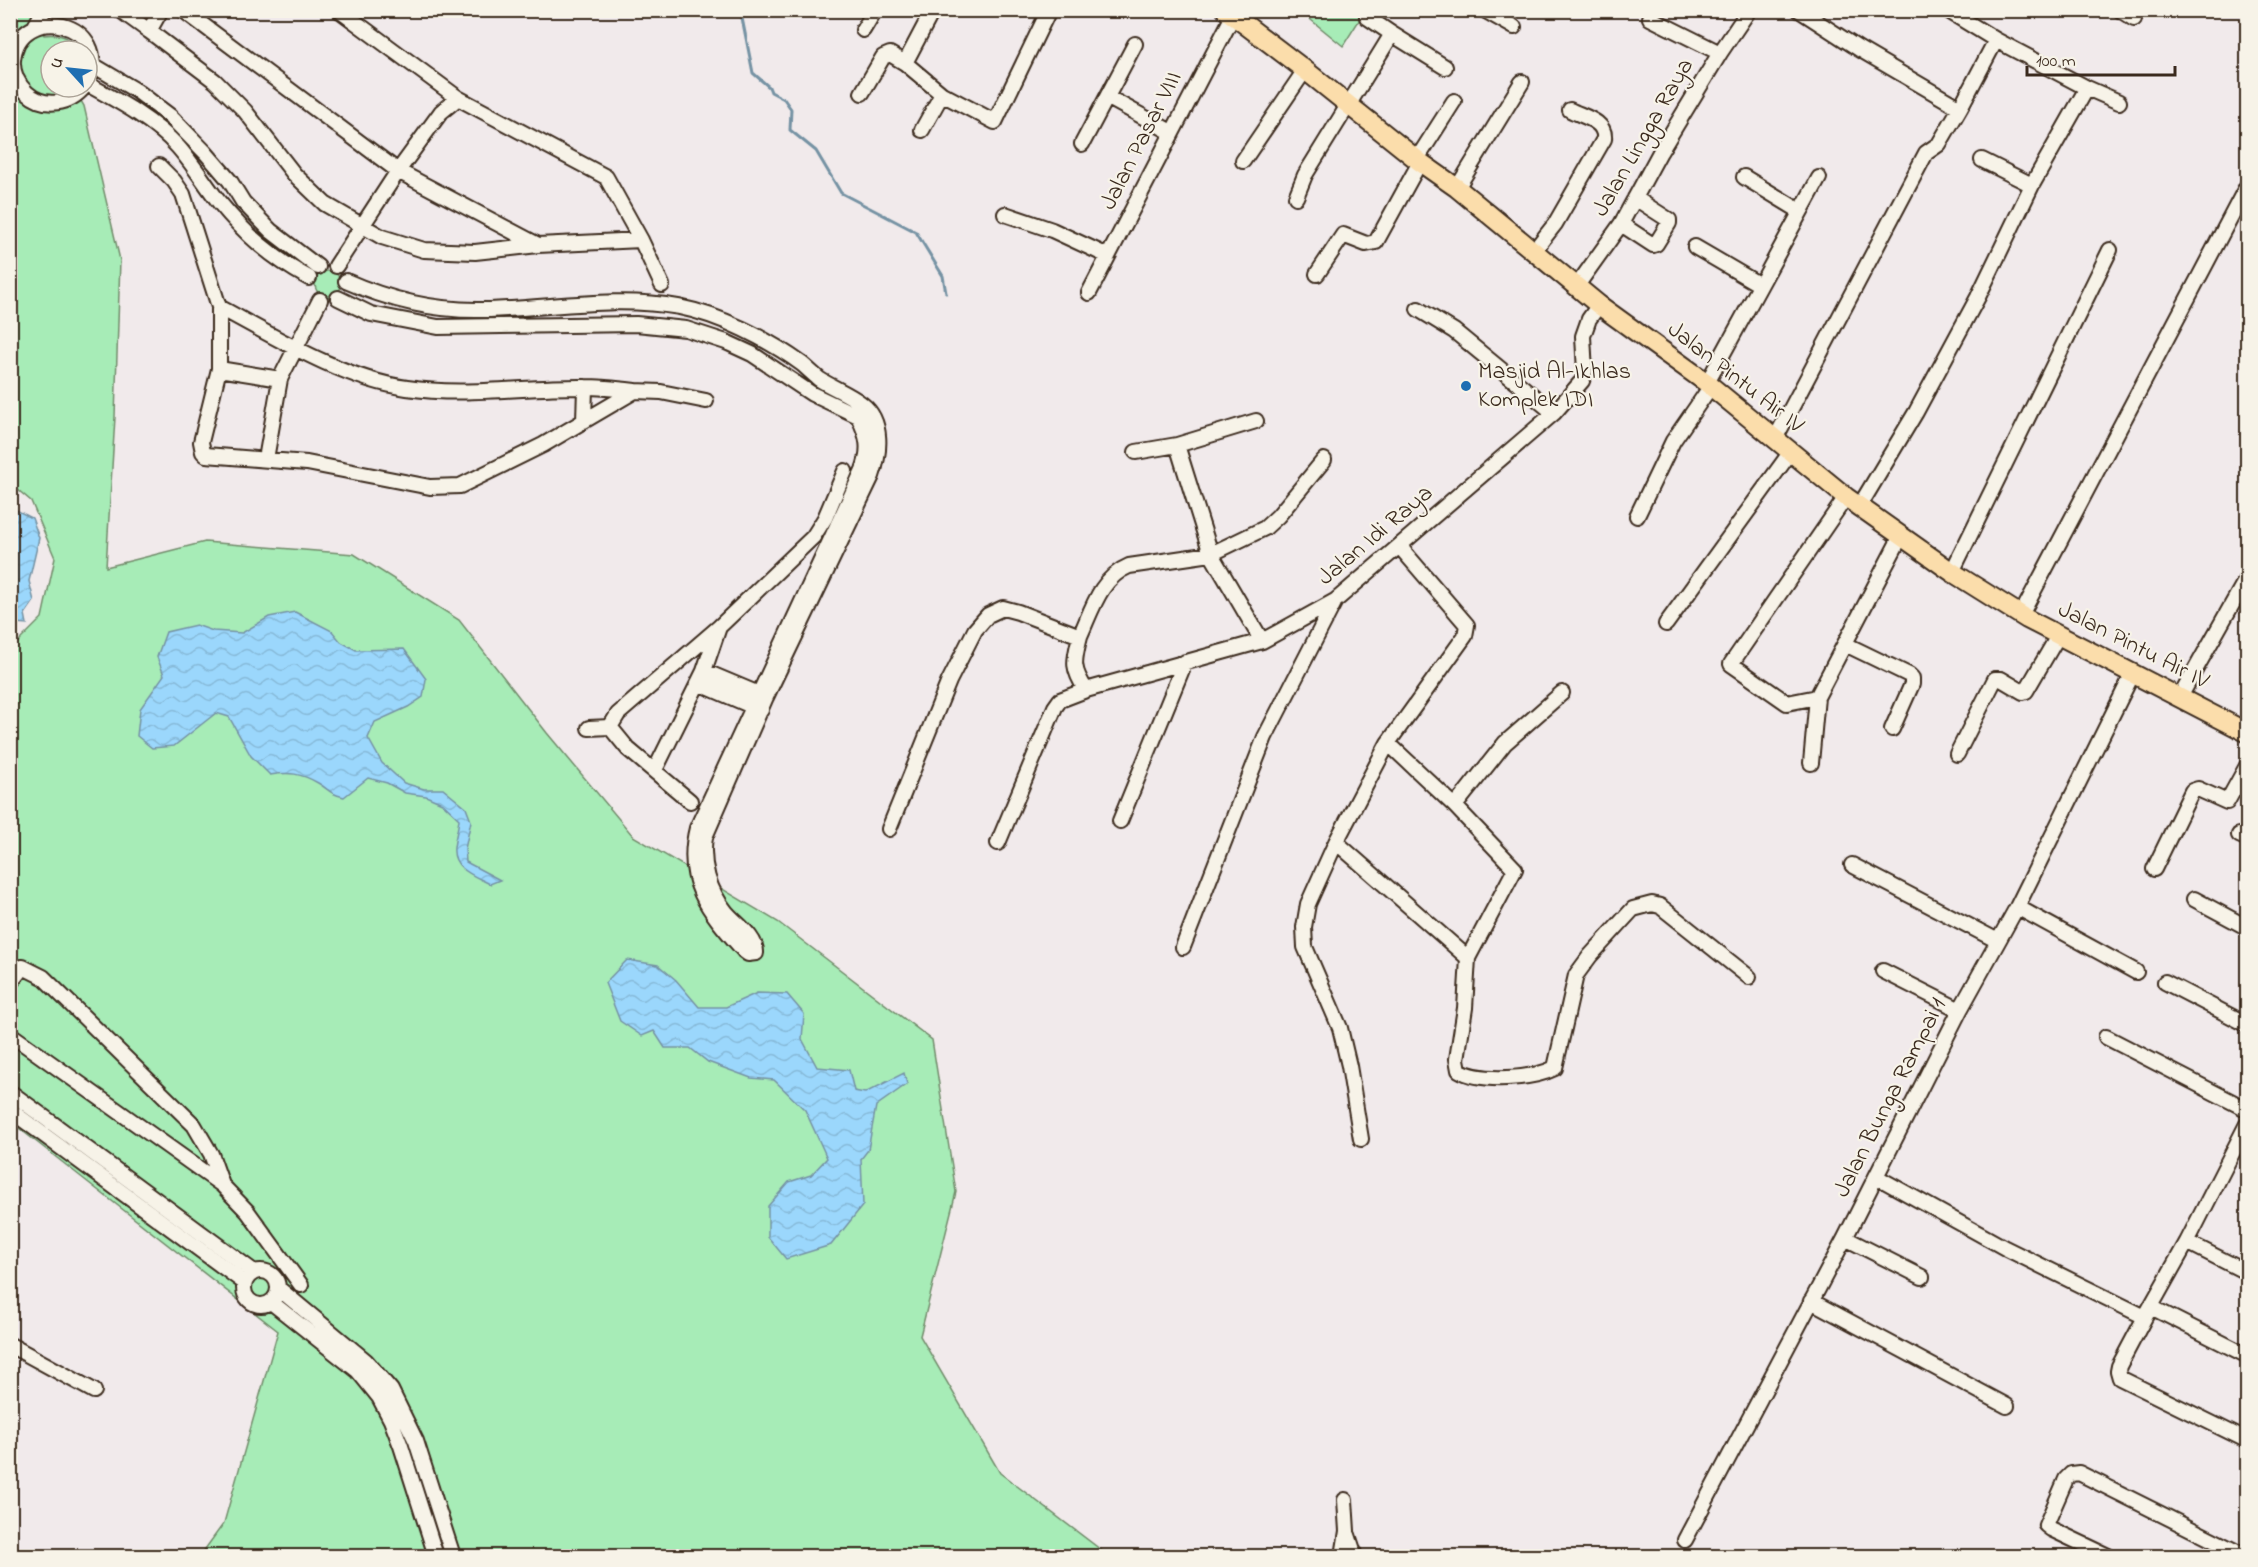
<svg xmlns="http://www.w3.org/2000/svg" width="2258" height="1567" font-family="'Indie Flower',sans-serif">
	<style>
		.grass { fill: #a7ecb7; stroke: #718b6a; stroke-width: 1.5 }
		.water { fill: url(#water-waves); stroke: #7592a3; stroke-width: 1.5 }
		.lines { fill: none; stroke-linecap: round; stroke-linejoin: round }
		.stream { stroke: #7592a3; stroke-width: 3 }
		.minor-casing { stroke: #3b2a1e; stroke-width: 18 }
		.major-casing { stroke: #3b2a1e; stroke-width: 22 }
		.minor { stroke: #f7f3e8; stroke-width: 14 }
		.major { stroke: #fbddab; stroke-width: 18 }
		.poi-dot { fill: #1f6fb2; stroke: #f7f3e8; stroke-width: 2 }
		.labels { text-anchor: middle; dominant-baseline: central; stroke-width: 4.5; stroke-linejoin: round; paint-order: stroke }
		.street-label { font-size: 24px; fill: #3b2a1e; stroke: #f7f3e8 }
		.poi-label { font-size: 24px; fill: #3b2a1e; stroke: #f7f3e8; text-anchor: start }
	</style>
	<defs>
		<pattern id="water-waves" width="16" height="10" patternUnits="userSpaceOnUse" patternTransform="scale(1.5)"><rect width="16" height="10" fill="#9bd7fc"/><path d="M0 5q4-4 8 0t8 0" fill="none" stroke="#86b9d8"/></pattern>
	</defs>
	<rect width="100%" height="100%" fill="#f1eaeb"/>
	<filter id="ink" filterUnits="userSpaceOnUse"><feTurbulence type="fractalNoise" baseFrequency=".0167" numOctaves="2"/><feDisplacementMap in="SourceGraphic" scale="12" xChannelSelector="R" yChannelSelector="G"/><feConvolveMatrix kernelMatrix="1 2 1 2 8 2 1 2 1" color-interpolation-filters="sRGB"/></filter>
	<g filter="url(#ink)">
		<path class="grass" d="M 10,11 L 30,11 L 44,35 C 60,33 72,37 80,51 L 51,51 L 51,87 L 73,87 L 84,106 L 120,260 L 115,417 L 106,567 L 205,542 L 354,554 L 459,620 L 547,733 L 633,836 L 778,922 L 932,1040 L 956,1192 L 920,1336 L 1000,1473 L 1109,1556 L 200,1556 L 224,1523 L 278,1331 L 11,1122 L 11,649 L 42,618 L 55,558 L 31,501 L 11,484 L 15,399 L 10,368 Z
			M 1300,11 L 1365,11 L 1343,46 Z
			M315 284a13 13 0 1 1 26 0a13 13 0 1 1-26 0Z"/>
		<path class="water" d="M 14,509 L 32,518 L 39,538 L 29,581 L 34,601 L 25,614 L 27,624 L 15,623 L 11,632 L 10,510 Z
			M 295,612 L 332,631 L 341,642 L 356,650 L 404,649 L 426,679 L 423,697 L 408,707 L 375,722 L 368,738 L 382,763 L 404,783 L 424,789 L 443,789 L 466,808 L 471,821 L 465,849 L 466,862 L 500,880 L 490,884 C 475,876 452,869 454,848 C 455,838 458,829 459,819 L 442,803 L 426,796 L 405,793 L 387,783 L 368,778 L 344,797 C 328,793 330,790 318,783 C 301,773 289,772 270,775 L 251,756 L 229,717 L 216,713 L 174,746 L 152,748 L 137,736 L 140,709 L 164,675 L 157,657 L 166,632 L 196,625 L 213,631 L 242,633 L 269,617 Z
			M 627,960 L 658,965 L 676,980 L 699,1007 L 726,1007 L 757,993 L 787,994 L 804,1014 L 802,1039 L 817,1067 L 849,1070 L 854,1091 L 865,1093 L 904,1073 L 907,1084 L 876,1106 L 868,1150 L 861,1159 L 863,1205 L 831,1245 L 786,1259 L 768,1237 L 768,1206 L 789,1182 L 811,1175 L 827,1158 L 805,1110 L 774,1080 L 751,1078 L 708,1062 L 690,1048 L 665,1048 L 654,1031 L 642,1036 L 620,1021 L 605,983 Z"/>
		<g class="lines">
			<path class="stream" d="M 734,10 L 742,18 L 753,73 L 769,87 L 771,92 L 784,99 L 791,109 L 790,130 L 816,151 L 841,193 L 916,232 L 943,276 L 946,293"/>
			<g class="minor-casing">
				<path id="minor" d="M 120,10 L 149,31
					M 161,10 L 149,31 L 215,81 L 245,111 L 294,174 L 325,204 L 382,237 L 424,250 L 475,252 L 538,245 L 641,240
					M 183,10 L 398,171 L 538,245
					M 339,10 L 458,98 L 606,177 L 641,240 L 662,285
					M 1484,10 L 1514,27
					M 2120,10 L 2134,19
					M 1367,17 L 1392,34
					M 1650,18 L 1720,53
					M 34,28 L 44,10
					M 863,30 L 875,10
					M 905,63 L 933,10
					M 93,65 L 137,91 L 170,116 L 205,152 L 230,181 L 243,202 L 271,231 L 318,267
					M 87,84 C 118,101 154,120 178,147 C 193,164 205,184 219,202 C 246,235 272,258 309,278
					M 84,87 C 70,104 45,109 27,93 C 18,85 12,72 13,60 C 18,0 116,21 87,84
					M 2087,88 L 2119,102
					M 862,93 L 883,57 L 890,54 L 905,63 L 942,94 L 995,122 L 1049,10
					M 1107,97 L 1171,132
					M 1960,108 L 1996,40
					M 922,130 L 942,94
					M 1082,144 L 1135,44
					M 1417,159 L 1454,101
					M 1982,160 L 2032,185
					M 1243,161 L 1305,70
					M 159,166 L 174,181 L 183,194 L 219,307 L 219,369 L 201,442 L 203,452 L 206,455 L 307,463 L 430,487 L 460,486 L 543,445 L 635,391 L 661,392 L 706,401
					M 1744,177 L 1800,211
					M 1457,188 L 1522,82
					M 1296,197 L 1305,175 L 1392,34 L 1445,67
					M 1005,214 L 1052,230 L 1108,256
					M 1621,224 L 1653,245 L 1656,244 L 1669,223 L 1669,220 L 1635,198
					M 1695,247 L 1760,285
					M 1533,252 L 1555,224 L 1604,139 C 1606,121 1584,117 1570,110
					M 336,266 L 398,171 L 441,112 L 458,98
					M 1317,274 L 1343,235 L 1366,244 L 1376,242 L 1420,162
					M 1576,287 L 1621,224 L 1660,152 L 1720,53 L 1749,10
					M 1089,293 L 1236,10
					M 338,298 L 371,314 L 438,327 L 636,324 L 686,329 L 726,342 L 752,354 L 812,394 L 858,416 C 868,436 871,449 863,470 L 697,828 C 683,883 710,912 744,951 L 748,954 L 756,953 C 757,937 735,923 726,912 C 709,891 701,864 705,837 L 766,697 L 872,476 C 880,454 884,421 862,404 C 849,394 833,388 819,379 C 813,374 808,369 802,364 C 768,339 720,315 679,307 C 614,295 548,309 483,310 C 436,311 389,300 346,281
					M 219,307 C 275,337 343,379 407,388 C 466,397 525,386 585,387 C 601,387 618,389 635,391
					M 1418,309 L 1454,331 L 1554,413
					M 219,369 L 280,379
					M 1707,383 L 1819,178
					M 584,421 L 585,387
					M 1775,439 L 1926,153 L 1939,144 L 1960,108 L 1859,49 L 1799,10
					M 1177,445 L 1211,554 L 1262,641
					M 1136,452 L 1177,445 L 1256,421
					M 266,459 L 280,379 L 320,300
					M 1859,507 L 1916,412 L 1978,297 L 2032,185 L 2087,88 L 1996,40 L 1947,10
					M 1637,516 L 1673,441 L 1711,386
					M 1952,572 L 2110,250
					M 2021,615 L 2248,184
					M 1666,624 L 1790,453
					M 1080,636 C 1092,610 1100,578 1129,566 L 1211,554 L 1265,528 L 1278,516 L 1324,460
					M 1845,644 L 1909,675 L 1912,678 L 1912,684 L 1892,729
					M 704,671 L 766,697
					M 698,683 L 761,710
					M 1817,697 L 1787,703 L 1731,664 L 1846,497
					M 2180,697 L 2248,576
					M 589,728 L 610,727
					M 1388,743 L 1455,806 L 1515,869 L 1468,958 L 1465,1008 L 1457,1059 L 1459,1070 C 1481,1083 1533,1079 1555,1068 L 1576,975 L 1590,956 L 1633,909 L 1652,904 L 1660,906 L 1749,977
					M 1957,754 L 1995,679 L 2001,679 L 2023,692 L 2026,691 L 2058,636
					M 1811,763 L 1817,697 L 1901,536
					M 655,770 L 704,671 L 719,627
					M 690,801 L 628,749 L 610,727 L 618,714 L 719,627 L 813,537 L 825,518 L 845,471
					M 1455,806 L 1505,743 L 1562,693
					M 1120,821 L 1185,662
					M 889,829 L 949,681 L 975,630 L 988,615 L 1003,608 L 1018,612 L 1080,636 C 1074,661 1071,667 1086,690
					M 2239,835 L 2248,839
					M 1336,842 L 1468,958
					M 998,843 L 1055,707 L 1060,700 L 1086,690 L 1262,641 L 1335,601 L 1554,413 L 1582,381 L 1585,372 L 1583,336 L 1589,319 L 1599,305
					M 1852,865 L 1998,941
					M 2154,869 L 2192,791 L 2198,789 L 2227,802 L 2248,764
					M 2194,899 L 2248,928
					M 2017,907 L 2136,972
					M 1183,947 L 1265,737 L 1335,601
					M 10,969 L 23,967 L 43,977 L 194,1125 L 211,1154 L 222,1185
					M 1883,971 L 1960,1010
					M 2165,982 L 2248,1025
					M 10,983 L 23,967
					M 10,1034 L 222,1185 L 248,1212 L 301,1285
					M 2106,1037 L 2248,1110
					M 10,1092 L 254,1272
					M 10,1110 L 245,1283
					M 1361,1139 L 1349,1066 L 1340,1028 L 1305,947 L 1304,927 L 1308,904 L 1336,842 L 1388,743 L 1465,636 L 1467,625 L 1400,547
					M 1877,1177 L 2005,1248 L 2145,1317 L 2187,1242 L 2248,1122
					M 1845,1238 L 1922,1277
					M 2187,1242 L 2248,1273
					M244 1288a17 17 0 1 1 34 0a17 17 0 1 1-34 0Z
					M 278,1288 L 366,1361 L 391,1390 L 416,1441 L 453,1556
					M 1811,1301 L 2007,1406
					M 271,1302 L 358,1371 L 379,1397 L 391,1420 L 401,1446 L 436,1556
					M 2151,1307 L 2248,1356
					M 2145,1317 L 2119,1366 L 2118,1371 L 2120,1378 L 2248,1441
					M 10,1345 L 94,1391
					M 1348,1535 L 1355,1556
					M 1685,1540 L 1845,1238 L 1960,1010 L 2017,907 L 2133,673
					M 1343,1556 L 1347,1531 L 1345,1500
					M 2108,1556 L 2051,1529 L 2046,1525 L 2066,1479 L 2071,1474 L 2079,1473 L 2245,1556"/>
			</g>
			<g class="major-casing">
				<path id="major" d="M 1226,10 L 1305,70 L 1420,162 L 1457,188 L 1599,305 L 1707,383 L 1846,497 L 1952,572 L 2027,619 L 2248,733"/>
			</g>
			<use href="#minor" class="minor"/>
			<use href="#major" class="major"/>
		</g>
	</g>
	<circle class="poi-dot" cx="1466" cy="386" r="6"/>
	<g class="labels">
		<g class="street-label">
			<text transform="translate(1644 138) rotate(-60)">Jalan Lingga Raya</text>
			<text transform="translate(1142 141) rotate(-63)">Jalan Pasar VIII</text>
			<text transform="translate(1735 378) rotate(38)">Jalan Pintu Air IV</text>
			<text transform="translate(1376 536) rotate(-40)">Jalan Idi Raya</text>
			<text transform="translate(2133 646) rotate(27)">Jalan Pintu Air IV</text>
			<text transform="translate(1891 1098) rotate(-63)">Jalan Bunga Rampai 1</text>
		</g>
		<g class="poi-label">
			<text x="1478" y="372">Masjid Al-Ikhlas<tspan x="1478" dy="28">Komplek IDI</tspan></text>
		</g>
	</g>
	<rect width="2258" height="1567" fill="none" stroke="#f7f3e8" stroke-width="36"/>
	<rect x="18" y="18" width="2222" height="1531" fill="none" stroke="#3b2a1e" stroke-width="2" filter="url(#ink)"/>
	<g transform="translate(69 69) rotate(297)"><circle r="28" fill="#f7f3e8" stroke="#aca397" stroke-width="1.5"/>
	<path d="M0-4.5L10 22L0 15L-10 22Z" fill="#1f6fb2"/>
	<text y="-9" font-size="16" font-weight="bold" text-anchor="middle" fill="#3b2a1e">U</text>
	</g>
	<path d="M2027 66v9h148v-9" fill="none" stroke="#3b2a1e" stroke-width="3"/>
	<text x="2036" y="66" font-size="18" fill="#3b2a1e" stroke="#f7f3e8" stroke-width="4.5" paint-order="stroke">100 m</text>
</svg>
